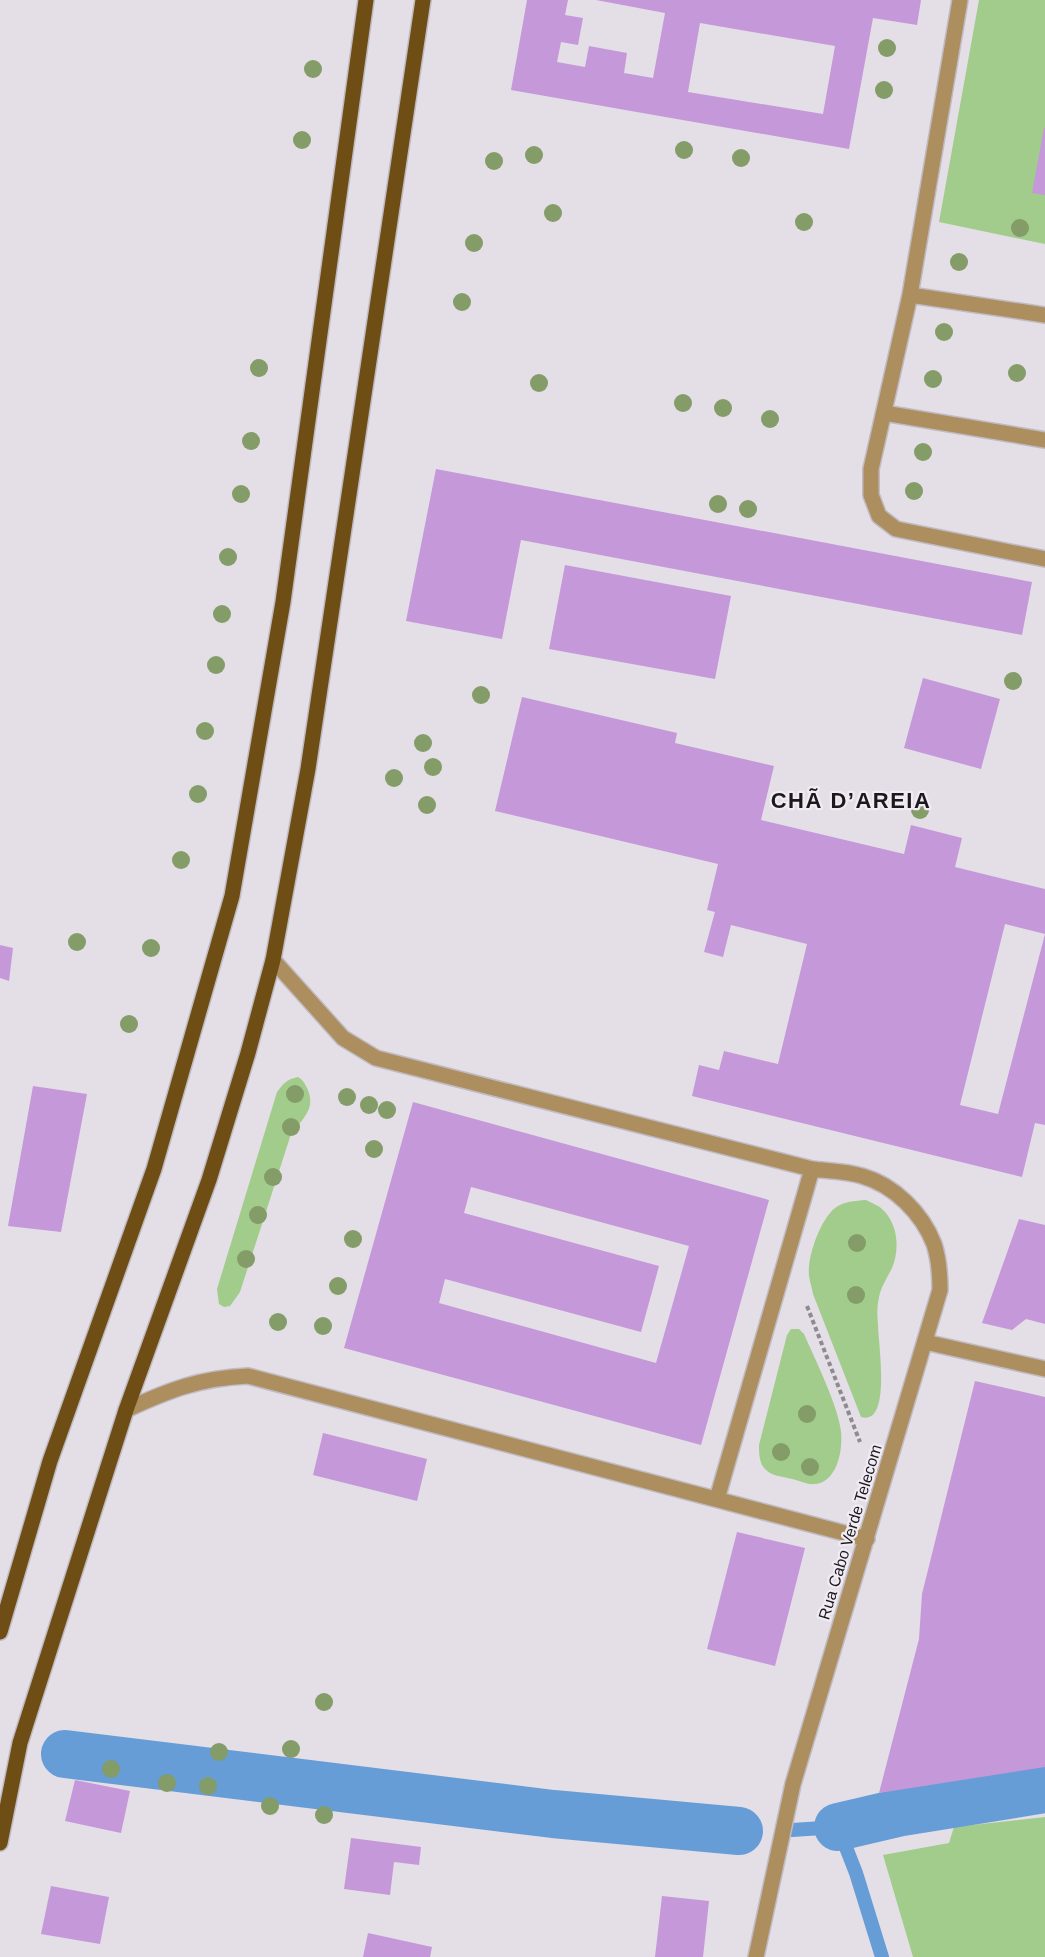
<svg xmlns="http://www.w3.org/2000/svg" width="1045" height="1957" font-family="Arial,sans-serif">
	<style>
		.green { fill: #a2cc8b }
		.lines { fill: none; stroke-linecap: round; stroke-linejoin: round }
		.stream { stroke: #669dd7; stroke-width: 14 }
		.canal { stroke: #669dd7; stroke-width: 48 }
		.building { fill: #c598d9; fill-rule: evenodd }
		.service-casing { stroke: #c0bbc2; stroke-width: 18 }
		.minor-casing { stroke: #c0bbc2; stroke-width: 18 }
		.primary-casing { stroke: #c0bbc2; stroke-width: 18 }
		.path { stroke: #8e8a90; stroke-width: 4; stroke-dasharray: 4.5 3; stroke-linecap: butt }
		.service { stroke: #ad8e5f; stroke-width: 15 }
		.minor { stroke: #ad8e5f; stroke-width: 15 }
		.primary { stroke: #6e4e14; stroke-width: 15 }
		.tree { fill: #839c68 }
		.labels { text-anchor: middle; dominant-baseline: central; stroke-width: 4.5; stroke-linejoin: round; paint-order: stroke }
		.street-label { font-size: 16px; fill: #1b191c; stroke: #f1ebf4 }
		.district-label { font-size: 22px; font-weight: bold; letter-spacing: 1.5px; fill: #1b191c; stroke: #f1ebf4 }
	</style>
	<rect width="100%" height="100%" fill="#e4dee7"/>
	<path class="green" d="M 979,0 L 1045,0 L 1045,244 L 939,222 Z
		M 298,1077 C 303,1080 304,1082 307,1088 C 317,1109 302,1119 291,1134 L 240,1292 L 230,1306 L 224,1307 L 219,1304 L 217,1289 L 277,1092 C 283,1084 287,1079 298,1077 Z
		M 866,1200 C 871,1203 878,1205 882,1209 C 898,1223 900,1249 892,1268 C 887,1278 881,1287 879,1297 C 877,1306 877,1316 878,1325 C 878,1341 892,1427 861,1417 L 813,1294 C 812,1288 810,1282 809,1276 C 807,1257 820,1220 835,1208 C 844,1201 855,1201 866,1200 Z
		M 791,1329 L 799,1329 L 804,1334 C 815,1359 839,1408 841,1432 C 843,1450 837,1483 814,1484 C 808,1485 798,1480 792,1479 C 784,1477 772,1476 766,1470 C 759,1464 759,1453 759,1445 L 787,1335 Z
		M 1045,1817 L 1045,1957 L 913,1957 L 883,1855 L 949,1843 L 954,1827 Z"/>
	<g class="lines">
		<path class="stream" d="M 792,1830 L 838,1827 L 856,1873 L 882,1957"/>
		<path class="canal" d="M 65,1754 L 553,1814 L 739,1831
			M 838,1827 L 902,1812 L 1045,1789"/>
	</g>
	<path class="building" d="M 527,0 L 568,0 L 565,15 L 583,18 L 578,45 L 561,42 L 557,62 L 585,67 L 589,46 L 627,53 L 624,73 L 653,78 L 665,13 L 596,0 L 921,0 L 917,25 L 873,18 L 849,149 L 511,90 ZM 700,23 L 835,46 L 823,114 L 688,92 Z
		M 1044,128 L 1045,128 L 1045,195 L 1032,193 Z
		M 436,469 L 1032,582 L 1022,635 L 521,540 L 502,639 L 406,621 Z
		M 565,565 L 731,596 L 715,679 L 549,649 Z
		M 923,678 L 1000,699 L 981,769 L 904,748 Z
		M 522,697 L 677,733 L 675,743 L 774,766 L 761,820 L 904,854 L 911,825 L 962,838 L 955,867 L 1045,889 L 1045,934 L 1005,924 L 960,1105 L 998,1114 L 1045,934 L 1045,1125 L 1035,1123 L 1022,1177 L 692,1096 L 699,1065 L 719,1070 L 724,1051 L 778,1064 L 807,944 L 731,925 L 723,957 L 704,952 L 715,912 L 707,910 L 718,864 L 495,811 Z
		M 0,945 L 13,948 L 9,981 L 0,978 Z
		M 33,1086 L 87,1094 L 61,1232 L 8,1226 Z
		M 413,1102 L 769,1200 L 701,1445 L 344,1348 ZM 471,1187 L 689,1246 L 656,1363 L 439,1303 L 445,1279 L 641,1332 L 659,1266 L 464,1213 Z
		M 1019,1219 L 1045,1225 L 1045,1324 L 1026,1319 L 1012,1330 L 982,1323 Z
		M 975,1381 L 1045,1397 L 1045,1767 L 879,1793 L 919,1639 L 922,1594 Z
		M 323,1433 L 427,1459 L 417,1501 L 313,1475 Z
		M 737,1532 L 805,1548 L 775,1666 L 707,1649 Z
		M 75,1780 L 130,1791 L 121,1833 L 65,1821 Z
		M 351,1838 L 421,1847 L 419,1865 L 394,1862 L 390,1895 L 344,1889 Z
		M 51,1886 L 109,1897 L 100,1944 L 41,1934 Z
		M 662,1896 L 709,1901 L 703,1957 L 655,1957 Z
		M 368,1933 L 432,1947 L 430,1957 L 363,1957 Z"/>
	<g class="lines">
		<g class="service-casing">
			<path id="service" d="M 960,0 L 910,295 L 871,469 L 871,495 L 879,516 L 896,529 L 1045,559
				M 910,295 L 1045,315
				M 884,413 L 1045,440
				M 925,1342 L 1045,1369"/>
		</g>
		<g class="minor-casing">
			<path id="minor" d="M 273,960 L 343,1038 L 376,1058 L 812,1169 C 828,1171 847,1171 862,1176 C 894,1185 922,1213 934,1244 C 939,1259 940,1275 940,1290 L 793,1784 L 756,1957
				M 126,1410 C 169,1390 200,1378 248,1376 L 867,1539
				M 717,1499 L 812,1169"/>
		</g>
		<g class="primary-casing">
			<path id="primary" d="M 0,1632 L 50,1461 L 154,1169 L 232,896 L 283,602 L 366,0
				M 0,1843 L 20,1743 L 126,1410 L 209,1180 L 248,1053 L 273,960 L 308,769 L 423,0"/>
		</g>
		<path class="path" d="M 807,1306 L 860,1442"/>
		<use href="#service" class="service"/>
		<use href="#minor" class="minor"/>
		<use href="#primary" class="primary"/>
	</g>
	<g class="tree">
		<circle cx="887" cy="48" r="9"/>
		<circle cx="313" cy="69" r="9"/>
		<circle cx="884" cy="90" r="9"/>
		<circle cx="302" cy="140" r="9"/>
		<circle cx="684" cy="150" r="9"/>
		<circle cx="534" cy="155" r="9"/>
		<circle cx="741" cy="158" r="9"/>
		<circle cx="494" cy="161" r="9"/>
		<circle cx="553" cy="213" r="9"/>
		<circle cx="804" cy="222" r="9"/>
		<circle cx="1020" cy="228" r="9"/>
		<circle cx="474" cy="243" r="9"/>
		<circle cx="959" cy="262" r="9"/>
		<circle cx="462" cy="302" r="9"/>
		<circle cx="944" cy="332" r="9"/>
		<circle cx="259" cy="368" r="9"/>
		<circle cx="1017" cy="373" r="9"/>
		<circle cx="933" cy="379" r="9"/>
		<circle cx="539" cy="383" r="9"/>
		<circle cx="683" cy="403" r="9"/>
		<circle cx="723" cy="408" r="9"/>
		<circle cx="770" cy="419" r="9"/>
		<circle cx="251" cy="441" r="9"/>
		<circle cx="923" cy="452" r="9"/>
		<circle cx="914" cy="491" r="9"/>
		<circle cx="241" cy="494" r="9"/>
		<circle cx="718" cy="504" r="9"/>
		<circle cx="748" cy="509" r="9"/>
		<circle cx="228" cy="557" r="9"/>
		<circle cx="222" cy="614" r="9"/>
		<circle cx="216" cy="665" r="9"/>
		<circle cx="1013" cy="681" r="9"/>
		<circle cx="481" cy="695" r="9"/>
		<circle cx="205" cy="731" r="9"/>
		<circle cx="423" cy="743" r="9"/>
		<circle cx="433" cy="767" r="9"/>
		<circle cx="394" cy="778" r="9"/>
		<circle cx="198" cy="794" r="9"/>
		<circle cx="427" cy="805" r="9"/>
		<circle cx="920" cy="810" r="9"/>
		<circle cx="181" cy="860" r="9"/>
		<circle cx="77" cy="942" r="9"/>
		<circle cx="151" cy="948" r="9"/>
		<circle cx="129" cy="1024" r="9"/>
		<circle cx="295" cy="1094" r="9"/>
		<circle cx="347" cy="1097" r="9"/>
		<circle cx="369" cy="1105" r="9"/>
		<circle cx="387" cy="1110" r="9"/>
		<circle cx="291" cy="1127" r="9"/>
		<circle cx="374" cy="1149" r="9"/>
		<circle cx="273" cy="1177" r="9"/>
		<circle cx="258" cy="1215" r="9"/>
		<circle cx="353" cy="1239" r="9"/>
		<circle cx="857" cy="1243" r="9"/>
		<circle cx="246" cy="1259" r="9"/>
		<circle cx="338" cy="1286" r="9"/>
		<circle cx="856" cy="1295" r="9"/>
		<circle cx="278" cy="1322" r="9"/>
		<circle cx="323" cy="1326" r="9"/>
		<circle cx="807" cy="1414" r="9"/>
		<circle cx="781" cy="1452" r="9"/>
		<circle cx="810" cy="1467" r="9"/>
		<circle cx="324" cy="1702" r="9"/>
		<circle cx="291" cy="1749" r="9"/>
		<circle cx="219" cy="1752" r="9"/>
		<circle cx="111" cy="1769" r="9"/>
		<circle cx="167" cy="1783" r="9"/>
		<circle cx="208" cy="1786" r="9"/>
		<circle cx="270" cy="1806" r="9"/>
		<circle cx="324" cy="1815" r="9"/>
	</g>
	<g class="labels">
		<g class="street-label">
			<text transform="translate(850 1532) rotate(-73)">Rua Cabo Verde Telecom</text>
		</g>
		<g class="district-label">
			<text x="851" y="800">CHÃ D’AREIA</text>
		</g>
	</g>
</svg>
